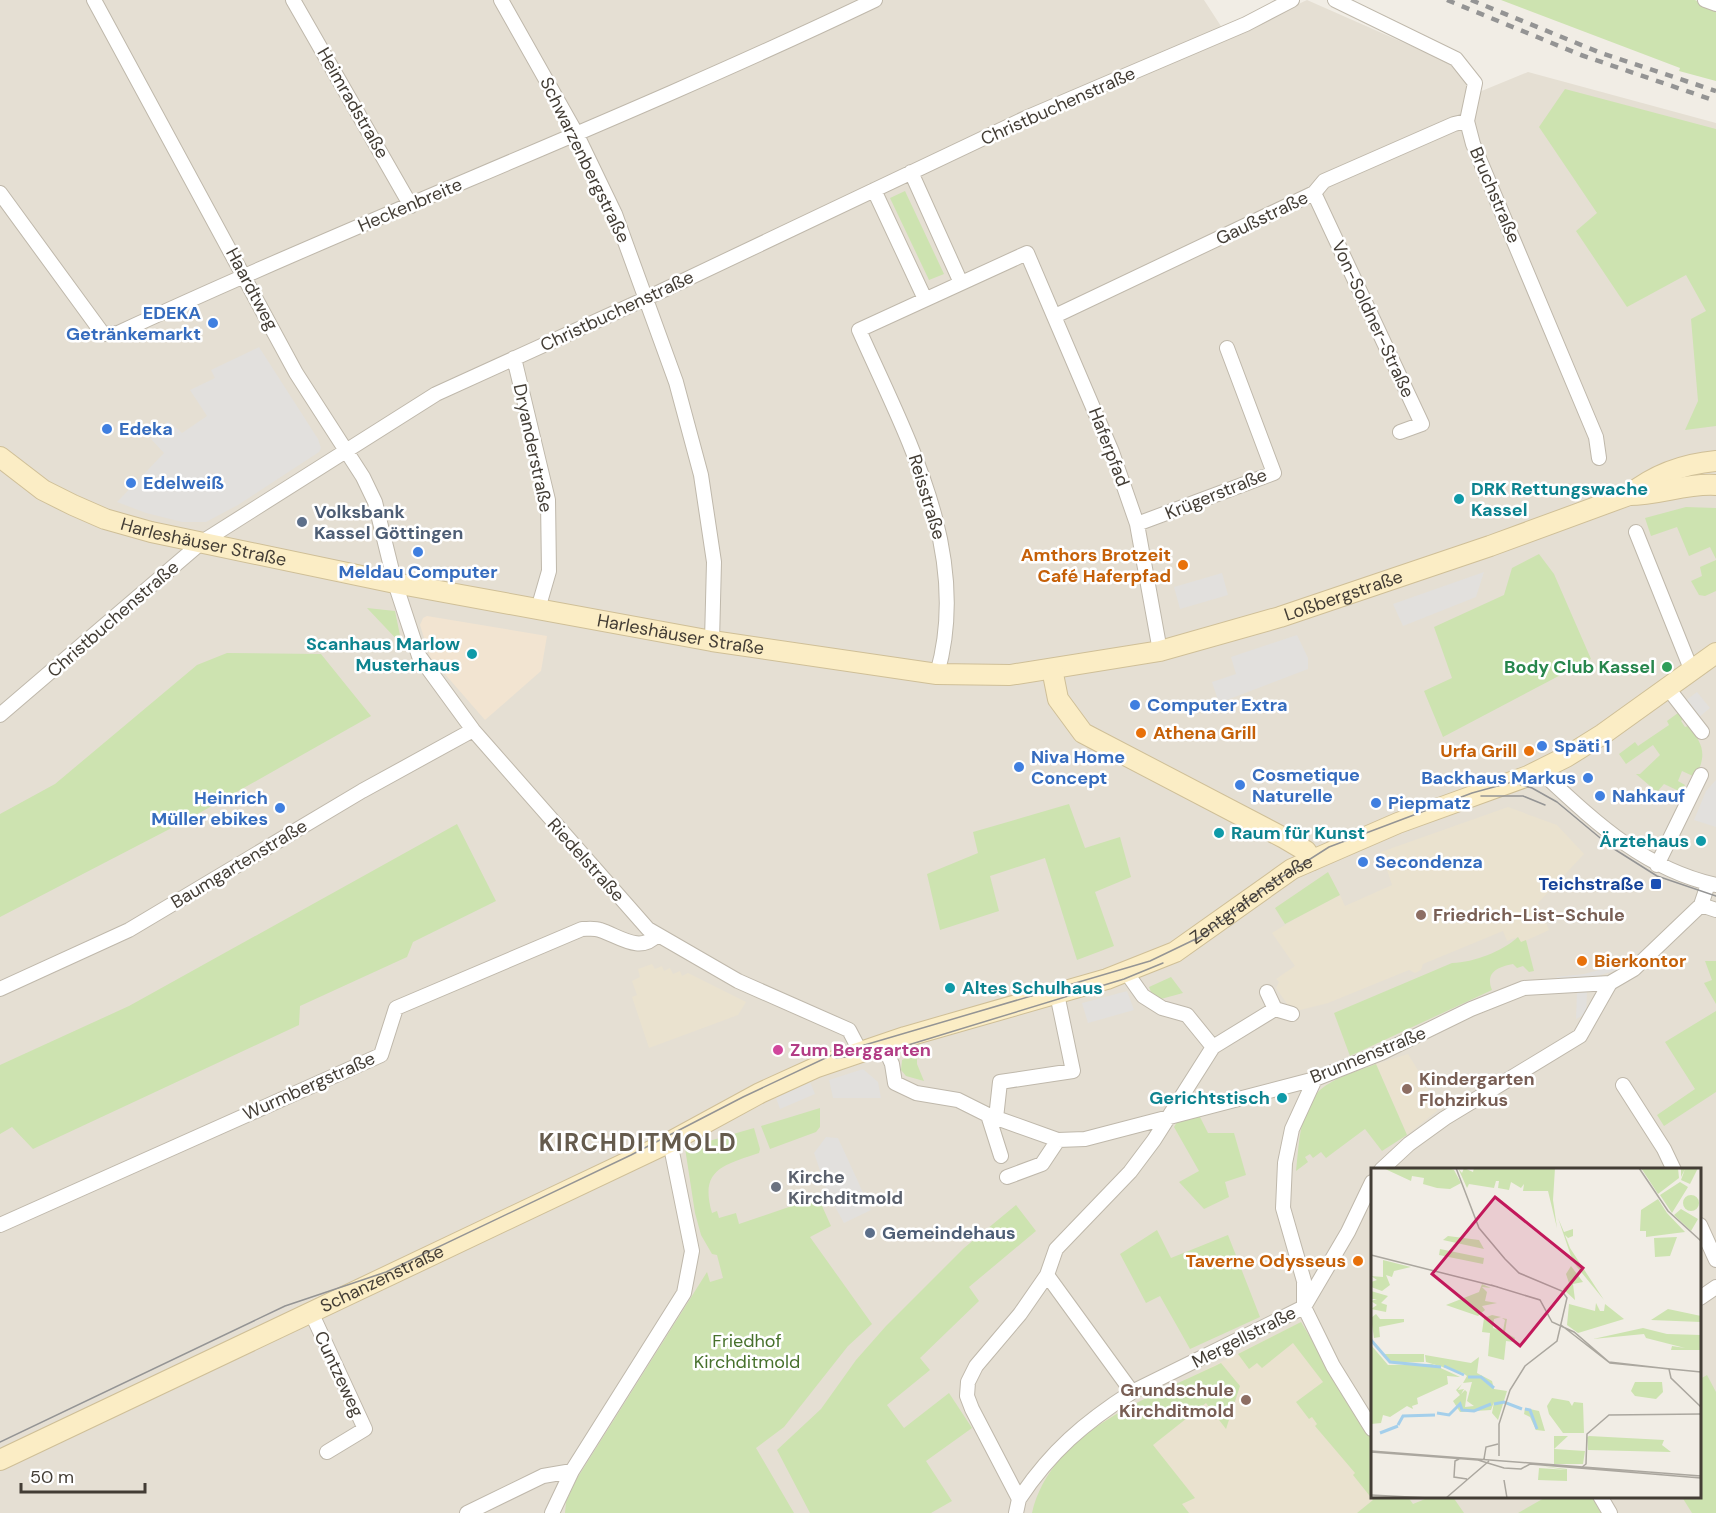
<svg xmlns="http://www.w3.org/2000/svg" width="1716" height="1513" font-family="'DM Sans',sans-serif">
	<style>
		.residential { fill: #e5dfd3; fill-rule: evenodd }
		.commercial { fill: #f2e4d1 }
		.education { fill: #eae2cf }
		.green { fill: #cde3b0 }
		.parking { fill: #e2e0dd }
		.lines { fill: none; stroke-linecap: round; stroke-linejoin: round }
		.street-casing { stroke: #bfb8ab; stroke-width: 16 }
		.secondary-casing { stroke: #cfbf97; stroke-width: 22 }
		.street { stroke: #fff; stroke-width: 14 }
		.secondary { stroke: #fbedc5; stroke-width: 20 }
		.tram { stroke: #949494; stroke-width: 1.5 }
		.rail { stroke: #949494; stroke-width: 4.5; stroke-dasharray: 8 8; stroke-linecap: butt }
		.shop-dot { fill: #3f7fe0; stroke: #fff; stroke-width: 2 }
		.culture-dot { fill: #0f9aa8; stroke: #fff; stroke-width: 2 }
		.service-dot { fill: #5c6f8a; stroke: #fff; stroke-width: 2 }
		.food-dot { fill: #e8710a; stroke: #fff; stroke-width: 2 }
		.leisure-dot { fill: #2e9e5b; stroke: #fff; stroke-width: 2 }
		.transit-dot { fill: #1a4fb4; stroke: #fff; stroke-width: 2 }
		.education-dot { fill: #8d6e63; stroke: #fff; stroke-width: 2 }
		.hotel-dot { fill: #d1479c; stroke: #fff; stroke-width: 2 }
		.worship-dot { fill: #6b7280; stroke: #fff; stroke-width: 2 }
		.labels { text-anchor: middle; stroke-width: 5; stroke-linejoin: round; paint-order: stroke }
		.street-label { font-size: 18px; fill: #433d35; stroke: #fff }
		.shop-label { font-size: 18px; font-weight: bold; fill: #366cbe; stroke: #fff; text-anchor: start }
		.culture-label { font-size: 18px; font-weight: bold; fill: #0d838f; stroke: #fff; text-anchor: start }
		.service-label { font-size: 18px; font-weight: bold; fill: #4e5e75; stroke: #fff; text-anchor: start }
		.food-label { font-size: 18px; font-weight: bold; fill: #c56008; stroke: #fff; text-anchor: end }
		.leisure-label { font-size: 18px; font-weight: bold; fill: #27864d; stroke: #fff; text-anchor: end }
		.transit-label { font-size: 18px; font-weight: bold; fill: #164399; stroke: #fff; text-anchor: end }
		.education-label { font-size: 18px; font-weight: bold; fill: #785e54; stroke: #fff; text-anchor: start }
		.hotel-label { font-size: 18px; font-weight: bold; fill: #b23c85; stroke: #fff; text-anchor: start }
		.worship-label { font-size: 18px; font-weight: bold; fill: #5b616d; stroke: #fff; text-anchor: start }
		.park-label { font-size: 18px; fill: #47712c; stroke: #fff }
		.district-label { font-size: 24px; font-weight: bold; letter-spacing: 1.5px; fill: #655b4d; stroke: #fff }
		.inset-river { fill: none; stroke: #a4cfeb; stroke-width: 3 }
		.inset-road { fill: none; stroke: #aba79f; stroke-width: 1.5 }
		.view { fill: #c2185b; fill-opacity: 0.15; stroke: #c2185b; stroke-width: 3 }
		.inset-edge { fill: none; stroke: #433d35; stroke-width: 3 }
	</style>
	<rect width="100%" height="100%" fill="#f1ede5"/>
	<path class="residential" d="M0,0h1204l24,37 79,-37 143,63 20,22 -3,12 61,-25 188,51v1390h-1716zM1372,1170h328v326h-328z"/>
	<path class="commercial" d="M427,616l120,20 -6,35 -56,49 -55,-63 -10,-32 3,-7z"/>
	<path class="education" d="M1508,807l49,18 27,29 -46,49 11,27 -28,13 -3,-6 -11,4 -4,-10 -80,33 -2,6 -6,3 -6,-3 -81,33 -32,8 -6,-3 -14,-20 3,-6 -3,-3 19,-13 -23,-33 42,-26 26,-12 5,11 47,-21 -11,-33z
		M652,964l3,5 7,-3 2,5 6,-3 3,6 7,-3 2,5 6,-3 58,29 -8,13 -89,33 -17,-51 5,-2 -5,-14 8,-4 -2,-8z
		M1408,1054l16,26 13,31 -30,24 -31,-71z
		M1301,1322l71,118v56l36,1 -8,16h-253l-50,-89z"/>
	<path class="green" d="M1501,0h194l21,9v72l-37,-10 1,-3z
		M1565,89l151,40v297l-31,4 13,-29 -7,-82 15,-8 -20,-36 -59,32 -51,-76 21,-18 -58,-86z
		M905,191l39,83 -15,6 -39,-82z
		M1686,507l30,1v51l-6,-12 -21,9 -12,-29 -26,9 -6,-18z
		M1539,554l15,20 37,85 -148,78 -19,-46 28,-13 -18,-51 70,-32 8,-27z
		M1716,560v31l-11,5 -6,-1 -8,-14 11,-5 -2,-9z
		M367,608l28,3 7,34z
		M227,653l94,1 50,62 -184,104 -187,97v-103l55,-30 142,-119z
		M1678,713l5,6 -2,2 4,6 3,-1c16,18 19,30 7,51l-13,-6 -4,10 7,4 -4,7 -17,-8 -7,8 -21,-18h4l20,-19 -7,-10 -27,19 -7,-10 16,-12 3,4 31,-21 -2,-4z
		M1069,804l16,44 35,-11 11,40 -36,15 19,54 -37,14 -32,-102 -55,18 9,35 -59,19 -13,-56 51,-21 -5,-21z
		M457,824l39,77 -83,41 -6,15 -107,49 -1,19 -266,124 -21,-22 -12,7v-69l129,-59z
		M1328,872l12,23 -55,29 -10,-16z
		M1518,937l3,5 5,-2 8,31 -5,1 -6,-6 -6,2 -4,-4c-16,3 -28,9 -21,26l-142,66 -16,-43 118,-50c23,-1 49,-11 66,-26z
		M1705,961h11v43l-12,-21 8,-3z
		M1171,977l12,16 -22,6 -8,-2 -4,-10z
		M1716,1011v81l-52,34 -7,-11 38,-26 -30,-47z
		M917,1053v11l7,17 -18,-5 -5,-6 1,-10z
		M1376,1064l31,71 -25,16 -17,-22 -39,29 -5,-6 -8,6 -3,-4 -5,3 3,5 -12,9c3,-24 3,-59 21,-78 14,-15 41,-22 59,-29z
		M820,1108v19l-4,5 -46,17 -9,-23z
		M1199,1115l9,18h26l12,42 -21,7 4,15 -25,12 -25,-27 20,-11 -25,-44 3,-5z
		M754,1128l6,21 -1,4c-35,12 -60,16 -47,60l5,-2 2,7 17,-5 3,11 79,-27 13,29 -21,11 62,87 -24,22 -64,81 -28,21 38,65h-229l1,-11 10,-22 131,-208 3,10 13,-4 -6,-23 -5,-1 -11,-19 -6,-22 -10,-65z
		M1016,1205l20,26 -67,56 10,14 -59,57 10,12 -43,35 17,23 45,-35 23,35 -46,33 26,40 -21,12h-121l-33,-63 44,-41 35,-49 30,-34 78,-78z
		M1157,1230l14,28 57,-23 32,82 -70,32 -30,-53 -14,7 -26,-49z
		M1301,1322l71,118v56l36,1 5,7 17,-7h23l11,16h-107l16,-13 -20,-25 2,-2 -40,-47 2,-2 -5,-7 -3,2 -13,-17 27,-20 -30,-39 -31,25 -5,-5 -8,6 -11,-15z
		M1221,1363l19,23 -14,43 -20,-26 -53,42 42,53 -13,6 7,9h-157c20,-84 120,-116 189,-150z
		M1707,1375l9,17v121h-24l-10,-16 18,-1v-117z
		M1546,1497h46l9,16h-83z"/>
	<path class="parking" d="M259,347l59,92 3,9 -2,4 -81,53 -32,17h-24l-36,-9 -29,-11 47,-49 -13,-14 17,-18 14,12 25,-17 -17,-26 25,-12 -4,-8z
		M1484,572l-8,25 -73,29 -10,-22z
		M1222,573l6,22 -48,14 -6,-22z
		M1297,635l11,23v11l-89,34 -7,-21 24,-8 -5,-17z
		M1697,692l13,16 -12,10 -13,-17z
		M1716,780v47l-22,-7 12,-29z
		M1618,965l2,4 -26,8 -34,5 -4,-5 28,-3z
		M1127,991l7,19 -46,13 -6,-20z
		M1577,992h10l-1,22 -10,5z
		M863,1069l15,13 3,16h-48l-4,-18z
		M809,1079l6,15 -35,15 -5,-14z
		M826,1137l12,1 33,72 -27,13 -16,-29 -14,-41z"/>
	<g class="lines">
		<defs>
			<path id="street" d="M94,0l202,373 67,104 12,25 20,81 24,73 54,74 175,199 90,52 111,49 11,21
				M293,0l118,206
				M501,0l75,133 39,81 61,168 25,93 13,87 -2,79
				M1335,0l121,59 19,24 -8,38 6,23 123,293 3,21
				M1705,0l11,4
				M911,172l50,111
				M874,190l51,109
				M0,193l103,141 15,-1c250,-116 508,-214 757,-333
				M1314,193l108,231 -22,8
				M1055,316l259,-123 10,-12 130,-57 13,-3
				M514,358l34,142 1,71 -11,38
				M1137,524l137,-51 -47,-125
				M1636,532l55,137
				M937,674c35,-121 -30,-236 -78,-344l168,-77 85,199 25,72 23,127
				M1667,687l35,45
				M0,715l202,-173 234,-148 211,-96 381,-181 218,-93 46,-24
				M1540,771c53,49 103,98 176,114
				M1657,865l44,-90
				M1701,905l15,5
				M1126,972l17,24 19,12 25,7 26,32
				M0,989l129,-59 233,-139 111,-61
				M1267,992l8,17 17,5
				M883,1044l9,20 3,19 21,10 42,7 30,15 70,25 27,-1 230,-60 66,-26 90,-44 53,-21 86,-5 24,-14 67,-64 7,-21
				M1213,1047l62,-38
				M1315,1079l-23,50 -7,34 -2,45 21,73v26l29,59 39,63
				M1623,1085l41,64 10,21
				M988,1115l13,41
				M996,1118l4,-36 73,-11 -16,-77
				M1381,1170l28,-26 36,-26 135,-82 30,-53
				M1007,1177l35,-13 16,-24
				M0,1225l381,-170 15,-47 186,-79c6,0 13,-1 18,1 19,6 40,24 57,5
				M1700,1225l16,35
				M1047,1275l85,117
				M1700,1298l16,-11
				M311,1312l54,117 -38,23
				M1600,1496l10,17
				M1019,1499c32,-48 65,-76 113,-107l172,-85 44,-75 24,-50
				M467,1513l76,-37 29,-5
				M552,1513l20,-42 112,-178 8,-42 -22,-109
				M1016,1513l3,-14 -47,-90 -5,-13 1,-14 8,-16 44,-52 27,-39 9,-26 74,-77 24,-32 59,-93"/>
			<g id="secondary">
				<path id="s1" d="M0,457l43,33 30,15 32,14 46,13 244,51 317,58 225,33 73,1 150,-24 120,-34 210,-71 139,-51c26,-21 54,-31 87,-34"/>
				<path d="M1629,495c30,0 57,-12 87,-10"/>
				<path d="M1052,669l6,30 25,34 201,105 22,13 6,9"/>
				<path id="s2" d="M0,1460l670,-318 90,-49 57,-26 88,-30 202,-58 68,-27 117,-83 106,-46 130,-47 38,-19 37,-23 113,-81"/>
			</g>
		</defs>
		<use href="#street" class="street-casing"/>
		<use href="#secondary" class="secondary-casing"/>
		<use href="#street" class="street"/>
		<use href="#secondary" class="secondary"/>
		<path class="tram" d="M1481,796h42l22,9
			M1195,941l73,-55 61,-39 143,-54 40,-11 20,6 25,14 54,45 46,29 59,20
			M836,1058l46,-5 242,-74 39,-16
			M0,1442l285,-136 101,-34 245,-117 112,-58 91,-43 316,-93 52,-25"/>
		<path class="rail" d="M1447,0l134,55 135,46
			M1471,0l130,53 115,38"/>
	</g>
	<g class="shop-dot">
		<circle cx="213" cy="323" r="6"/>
		<circle cx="107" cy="429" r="6"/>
		<circle cx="131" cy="483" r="6"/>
		<circle cx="418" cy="552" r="6"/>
		<circle cx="1135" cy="705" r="6"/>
		<circle cx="1542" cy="746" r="6"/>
		<circle cx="1019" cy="767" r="6"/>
		<circle cx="1588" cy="778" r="6"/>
		<circle cx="1240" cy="785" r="6"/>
		<circle cx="1600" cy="796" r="6"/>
		<circle cx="1376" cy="803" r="6"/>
		<circle cx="280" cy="808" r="6"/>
		<circle cx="1363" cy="862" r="6"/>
	</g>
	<g class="culture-dot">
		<circle cx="1459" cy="499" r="6"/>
		<circle cx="472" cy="654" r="6"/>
		<circle cx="1219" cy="833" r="6"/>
		<circle cx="1701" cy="841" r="6"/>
		<circle cx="950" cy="988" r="6"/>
		<circle cx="1282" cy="1098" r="6"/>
	</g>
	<g class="service-dot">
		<circle cx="302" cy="522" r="6"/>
		<circle cx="870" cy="1233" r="6"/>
	</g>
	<g class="food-dot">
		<circle cx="1183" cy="565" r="6"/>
		<circle cx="1141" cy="733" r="6"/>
		<circle cx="1529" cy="751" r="6"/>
		<circle cx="1582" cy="961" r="6"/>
		<circle cx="1358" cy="1261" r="6"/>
	</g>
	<circle class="leisure-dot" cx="1667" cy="667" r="6"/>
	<rect class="transit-dot" x="1650" y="878" width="12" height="12" rx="3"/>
	<g class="education-dot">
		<circle cx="1421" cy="915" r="6"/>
		<circle cx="1407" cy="1089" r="6"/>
		<circle cx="1246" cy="1400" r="6"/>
	</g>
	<circle class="hotel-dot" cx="778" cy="1050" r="6"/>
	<circle class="worship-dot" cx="776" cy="1187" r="6"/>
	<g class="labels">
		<g class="street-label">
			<text transform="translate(353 103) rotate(60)" y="6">Heimradstraße</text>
			<text transform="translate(1058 106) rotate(-24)" y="6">Christbuchenstraße</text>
			<text transform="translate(585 160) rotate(64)" y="6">Schwarzenbergstraße</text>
			<text transform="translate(1495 195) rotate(67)" y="6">Bruchstraße</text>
			<text transform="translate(410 205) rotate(-23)" y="6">Heckenbreite</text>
			<text transform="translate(1262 218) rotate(-26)" y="6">Gaußstraße</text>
			<text transform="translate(252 289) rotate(62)" y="6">Haardtweg</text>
			<text transform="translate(617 311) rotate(-25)" y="6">Christbuchenstraße</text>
			<text transform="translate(1373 319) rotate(65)" y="6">Von-Soldner-Straße</text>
			<text transform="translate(1109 447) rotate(69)" y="6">Haferpfad</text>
			<text transform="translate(533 448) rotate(78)" y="6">Dryanderstraße</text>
			<text transform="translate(1216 494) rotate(-22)" y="6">Krügerstraße</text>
			<text transform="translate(927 497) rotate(73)" y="6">Reisstraße</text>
			<text dy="6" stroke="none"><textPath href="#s1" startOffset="224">Harleshäuser Straße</textPath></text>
			<text dy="6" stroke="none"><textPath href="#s1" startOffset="1386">Loßbergstraße</textPath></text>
			<text transform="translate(113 619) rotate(-41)" y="6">Christbuchenstraße</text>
			<text dy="6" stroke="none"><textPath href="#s1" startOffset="710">Harleshäuser Straße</textPath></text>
			<text transform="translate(586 860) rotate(48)" y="6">Riedelstraße</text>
			<text transform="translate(239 864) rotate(-31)" y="6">Baumgartenstraße</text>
			<text dy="6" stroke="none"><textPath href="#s2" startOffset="1376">Zentgrafenstraße</textPath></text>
			<text transform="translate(1368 1055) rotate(-22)" y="6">Brunnenstraße</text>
			<text transform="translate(309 1086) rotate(-24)" y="6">Wurmbergstraße</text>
			<text dy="6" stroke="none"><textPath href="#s2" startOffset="423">Schanzenstraße</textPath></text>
			<text transform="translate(1244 1337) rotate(-27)" y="6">Mergellstraße</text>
			<text transform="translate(339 1374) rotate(65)" y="6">Cuntzeweg</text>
		</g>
		<g class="shop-label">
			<text x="201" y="319" text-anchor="end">EDEKA<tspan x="201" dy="21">Getränkemarkt</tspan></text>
			<text x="119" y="435">Edeka</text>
			<text x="143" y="489">Edelweiß</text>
			<text x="418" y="578" text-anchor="middle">Meldau Computer</text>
			<text x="1147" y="711">Computer Extra</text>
			<text x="1554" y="752">Späti 1</text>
			<text x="1031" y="763">Niva Home<tspan x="1031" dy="21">Concept</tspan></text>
			<text x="1252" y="781">Cosmetique<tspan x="1252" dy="21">Naturelle</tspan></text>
			<text x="1576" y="784" text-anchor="end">Backhaus Markus</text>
			<text x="1612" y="802">Nahkauf</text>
			<text x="268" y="804" text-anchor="end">Heinrich<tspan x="268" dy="21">Müller ebikes</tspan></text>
			<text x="1388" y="809">Piepmatz</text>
			<text x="1375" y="868">Secondenza</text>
		</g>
		<g class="culture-label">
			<text x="1471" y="495">DRK Rettungswache<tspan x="1471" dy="21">Kassel</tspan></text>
			<text x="460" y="650" text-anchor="end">Scanhaus Marlow<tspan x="460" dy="21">Musterhaus</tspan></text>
			<text x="1231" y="839">Raum für Kunst</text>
			<text x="1689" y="847" text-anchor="end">Ärztehaus</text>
			<text x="962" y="994">Altes Schulhaus</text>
			<text x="1270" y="1104" text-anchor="end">Gerichtstisch</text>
		</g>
		<g class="service-label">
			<text x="314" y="518">Volksbank<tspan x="314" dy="21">Kassel Göttingen</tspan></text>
			<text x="882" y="1239">Gemeindehaus</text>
		</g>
		<g class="food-label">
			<text x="1171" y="561">Amthors Brotzeit<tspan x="1171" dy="21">Café Haferpfad</tspan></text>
			<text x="1153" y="739" text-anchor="start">Athena Grill</text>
			<text x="1517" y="757">Urfa Grill</text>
			<text x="1594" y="967" text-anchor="start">Bierkontor</text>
			<text x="1346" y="1267">Taverne Odysseus</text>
		</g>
		<g class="leisure-label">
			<text x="1655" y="673">Body Club Kassel</text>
		</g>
		<g class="transit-label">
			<text x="1644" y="890">Teichstraße</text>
		</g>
		<g class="education-label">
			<text x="1433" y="921">Friedrich-List-Schule</text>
			<text x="1419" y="1085">Kindergarten<tspan x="1419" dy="21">Flohzirkus</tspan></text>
			<text x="1234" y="1396" text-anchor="end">Grundschule<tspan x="1234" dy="21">Kirchditmold</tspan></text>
		</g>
		<g class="hotel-label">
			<text x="790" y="1056">Zum Berggarten</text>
		</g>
		<g class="worship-label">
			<text x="788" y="1183">Kirche<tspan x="788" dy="21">Kirchditmold</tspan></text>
		</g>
		<g class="park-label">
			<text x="747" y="1347">Friedhof<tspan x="747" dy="21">Kirchditmold</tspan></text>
		</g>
		<g class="district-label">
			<text x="638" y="1151">KIRCHDITMOLD</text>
		</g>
	</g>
	<g transform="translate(1371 1168)">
		<rect width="330" height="330" fill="#f1ede5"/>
		<path d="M12,0h65l6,2 7,13 -11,6 -13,-1 -14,-4 1,-6 -12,-2 -1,5zM87,0l4,5 2,-5 9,4 1,-4h81l-2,32 4,28 -9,-37h-25l1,-7 -3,4 -10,-6 -2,8 -11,-2 1,-7h-3l-2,7 -25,-4 -2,4zM270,0h37l1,10 -21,16zM310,0h17l-8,16 -9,-4 4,-11 -4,8zM309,14l8,5 -16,26 -12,-18zM312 35a8 8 0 1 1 16 0a8 8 0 1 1-16 0ZM287,31l9,14 18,19 -39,5v-6h-6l1,-21zM310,41l17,10 -7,12 -17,-16zM187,50l6,14 9,-3v7l-5,2 -3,-3 5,13 34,52 -31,-38zM77,68l31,4 5,9 -41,-9zM306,69l-7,19 -15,1 -1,-19zM69,81l44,9 -1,6 -44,-9zM12,92l28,7 -17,4 -2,6 -6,-2 4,10 -8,6 -11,-4v-5l6,-2 -6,-4 12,1zM200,98l12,16 -10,2 2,16 -12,-11 6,-6 -3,-9zM111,116l9,4 -9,-1 5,5 -2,9 12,2 -15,3 3,4 -7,6 -32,-11 33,-13zM0,123l17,5 -7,7 6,2 -1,7 -15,-3 6,-4 -6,-4 6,-2h-6zM225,135l4,8h4l1,-7 19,15 -46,14 2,-3 -2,3 -11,-8 2,-21 26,7zM297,141l33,7v6l-50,-2zM5,146l4,5h24v3l-25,5 1,10 -6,1 -3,-20zM121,147l9,2 -7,2 -1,9 10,3 2,-11 -3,-2 5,1 -2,13 10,6 -1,4 -8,-1 -2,19 -16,-4 2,-23 -8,-1 2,-14zM272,160l24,6 34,1v15h-30l1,-4 13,2 -39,-10 -2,-4 -51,5zM0,177l17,20 44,-1 28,13 -13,-1 1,8 -31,14 1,6 -6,2 1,3 -6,-3 -17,11 -7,-2 -2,8 -10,1zM12,186h41v8l-34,1zM54,187l46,8 8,-6 -2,16 15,8 2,8 13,2 -9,29 -6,-7 2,-11 -3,8 -31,2 -7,-11 7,-6 -4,-5 6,-6 -4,6 6,-1 -3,5 4,-4 2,2 -2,15 9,-1 -7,-5 5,-19 -9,1 4,-7 -4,-3 -37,-11zM264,214h27l1,10 -7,7 -21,-3 -4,-5zM181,230l17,3 3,5 2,-4 9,1 1,30h-21l-14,-19 -2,-8zM154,240l14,3 6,20 -9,-1 -6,-13 -6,-3zM183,268h14l-14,13 31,2 -2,13h-29zM216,269l2,-1 75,4 -2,5 9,7 -83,-2zM169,298l27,3v12l-29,-1 1,-12 28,2z" fill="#cde3b0"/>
		<path class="inset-river" d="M0,172l19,22 51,5M73,198l20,9M97,209h13l13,11M123,236l10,-2 18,7M154,241l5,1 7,19M66,245l12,2 11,-11 2,6 12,1 17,-7M27,257l5,-9 32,-1M9,265l18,-7"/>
		<path class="inset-road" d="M85,0l23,60 26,31 14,14 43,18 5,7 -10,43 -32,25 -15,24 -11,34v32M268,0l29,43 33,30M0,87l127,32M120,117l49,15 12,22 22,10 35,30 60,7 2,9 30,29M190,157l49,38 91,9M0,283l330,25M0,284l107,8 26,8 17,1 9,-5 171,14M88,291l-4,2 -1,16 13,2M113,291l2,-12 12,-3M210,300l5,-4 1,-30 22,-19 92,-1M133,312l3,18M0,327l58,3M75,330l43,-37"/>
		<path class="view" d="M124,29l88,71 -63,78 -88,-72z"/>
		<rect width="330" height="330" class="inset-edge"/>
	</g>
	<path d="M21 1483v9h124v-9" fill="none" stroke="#433d35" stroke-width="3"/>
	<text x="30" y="1483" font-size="18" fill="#433d35" stroke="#ffffff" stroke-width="4.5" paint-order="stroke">50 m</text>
</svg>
